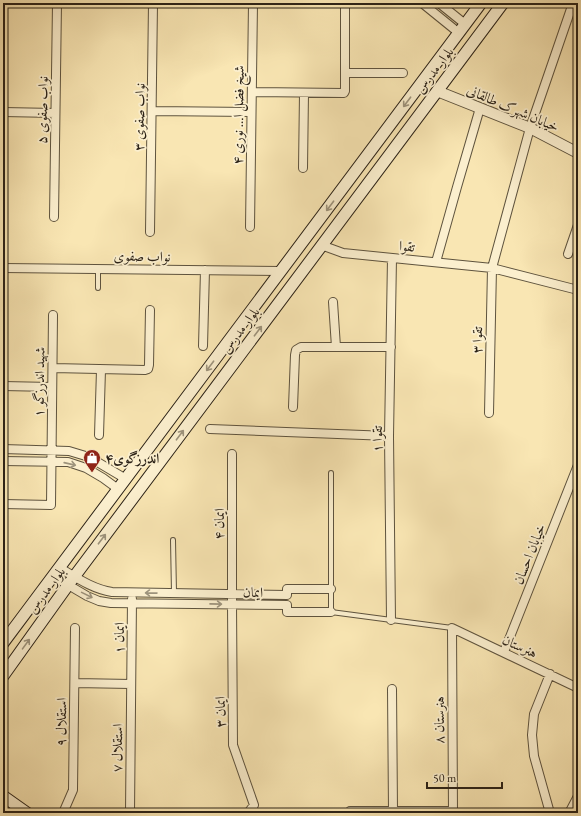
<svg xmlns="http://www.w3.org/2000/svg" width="581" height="816" font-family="'EB Garamond',Amiri,serif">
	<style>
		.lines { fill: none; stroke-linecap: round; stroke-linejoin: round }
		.service-casing { stroke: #5e533e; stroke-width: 6 }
		.minor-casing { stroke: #5e533e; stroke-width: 10 }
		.tertiary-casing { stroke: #5e533e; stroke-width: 12 }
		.secondary-casing { stroke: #2b2217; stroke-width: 13 }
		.service { stroke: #fbefce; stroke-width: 4 }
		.minor { stroke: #fbefce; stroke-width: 8 }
		.tertiary { stroke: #fbefce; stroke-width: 10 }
		.secondary { stroke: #fbefce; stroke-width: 11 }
		.oneway { stroke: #9d937c }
		.labels { text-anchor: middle; stroke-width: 3.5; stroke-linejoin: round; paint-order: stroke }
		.street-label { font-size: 14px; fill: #2b2217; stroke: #fbefce }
		.poi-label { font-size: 14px; font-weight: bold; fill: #2b2217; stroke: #fbefce; text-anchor: start }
	</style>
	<rect width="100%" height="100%" fill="#f9e6b3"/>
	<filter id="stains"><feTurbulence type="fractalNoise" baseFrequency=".005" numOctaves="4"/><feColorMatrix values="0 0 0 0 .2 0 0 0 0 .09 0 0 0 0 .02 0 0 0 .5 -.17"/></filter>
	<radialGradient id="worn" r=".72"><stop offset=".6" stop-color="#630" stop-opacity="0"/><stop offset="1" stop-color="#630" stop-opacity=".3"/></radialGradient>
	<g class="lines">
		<defs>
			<path id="service" d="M98,288v-19
				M331,473v139l121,16
				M173,540l1,53"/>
			<path id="minor" d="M422,3l37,30
				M439,3l26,21
				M345,73h58
				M252,92l92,1 1,-2v-88
				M152,111l99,1
				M3,112l52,1
				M303,168l1,-75
				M54,217l3,-214
				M250,227l3,-224
				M150,232l3,-229
				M321,245l22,8 149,15 86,22
				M568,254l10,-29
				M436,262l21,-75 23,-79
				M3,268l278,3
				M333,302l3,45
				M203,346l2,-76
				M53,368l92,2 3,-1 1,-4 1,-55
				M3,386l49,1
				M293,407l2,-52 1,-5 5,-3h90
				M489,413l3,-145 38,-140 43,-125
				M210,429l179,7
				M99,435l2,-65
				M3,449l66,2 20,6 37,22
				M232,454v151l1,140 21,60 -6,8
				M3,461l65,1 18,6 17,10 15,11
				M3,504l48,1 2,-190
				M60,568c17,10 33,21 52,24l175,3v-6h44
				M53,576l34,20 12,5 12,2 176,2v7h44
				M391,620l-2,-184 3,-178
				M504,652l74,-187
				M550,674l-16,40 -2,21 2,21 16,57
				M75,683l56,1
				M392,689l1,122
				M63,813l10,-23 2,-162
				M130,813l2,-214
				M350,813v-2h103
				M453,813l-1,-185 126,60
				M569,813l9,-17"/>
			<path id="tertiary" d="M437,91l93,37 48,25"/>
			<path id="secondary" d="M3,643l478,-640
				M3,676l65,-91 435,-582
				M3,796l24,17"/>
		</defs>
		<use href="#service" class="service-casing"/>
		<use href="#minor" class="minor-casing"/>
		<use href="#tertiary" class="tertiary-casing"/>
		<use href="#secondary" class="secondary-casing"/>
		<use href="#service" class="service"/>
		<use href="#minor" class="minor"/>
		<use href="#tertiary" class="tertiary"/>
		<use href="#secondary" class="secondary"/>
	</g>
	<defs><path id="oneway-shaft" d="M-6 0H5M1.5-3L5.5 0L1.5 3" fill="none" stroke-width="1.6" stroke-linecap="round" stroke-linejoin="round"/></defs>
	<g class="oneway">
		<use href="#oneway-shaft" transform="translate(407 102) rotate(127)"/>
		<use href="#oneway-shaft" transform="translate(330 206) rotate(127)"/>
		<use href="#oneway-shaft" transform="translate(258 331) rotate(-53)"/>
		<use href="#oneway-shaft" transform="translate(210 366) rotate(127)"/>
		<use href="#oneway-shaft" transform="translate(180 435) rotate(-53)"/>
		<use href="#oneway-shaft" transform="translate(70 464) rotate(13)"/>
		<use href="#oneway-shaft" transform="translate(102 539) rotate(-53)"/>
		<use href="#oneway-shaft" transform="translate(151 593) rotate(-179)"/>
		<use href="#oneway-shaft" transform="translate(87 595) rotate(26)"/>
		<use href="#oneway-shaft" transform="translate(216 604) rotate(1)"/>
		<use href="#oneway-shaft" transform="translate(26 644) rotate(-54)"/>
	</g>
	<defs>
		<symbol id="shop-pin" viewBox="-11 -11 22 30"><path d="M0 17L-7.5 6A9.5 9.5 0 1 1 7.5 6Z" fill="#8f2418" stroke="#fbefce"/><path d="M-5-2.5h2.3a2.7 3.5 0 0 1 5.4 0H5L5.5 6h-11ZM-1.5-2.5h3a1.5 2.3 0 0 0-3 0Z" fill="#fff"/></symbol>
	</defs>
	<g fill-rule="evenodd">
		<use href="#shop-pin" x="82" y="448" width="20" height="27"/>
	</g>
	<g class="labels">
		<g class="street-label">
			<text transform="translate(434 70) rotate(-53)" y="5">بلوار مدرس</text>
			<text transform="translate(513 108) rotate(23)" y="5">خیابان شهرک طالقانی</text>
			<text transform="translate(42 110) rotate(-89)" y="5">نواب صفوی ۵</text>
			<text transform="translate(238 115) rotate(-89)" y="5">شیخ فضل ا... نوری ۴</text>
			<text transform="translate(139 117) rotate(-89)" y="5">نواب صفوی ۳</text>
			<text transform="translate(407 246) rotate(5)" y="5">تقوا</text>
			<text transform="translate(142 256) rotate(1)" y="5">نواب صفوی</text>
			<text transform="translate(240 330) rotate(-53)" y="5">بلوار مدرس</text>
			<text transform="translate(477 340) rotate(-89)" y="5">تقوا ۳</text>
			<text transform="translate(39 382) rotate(-89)" y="5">شهید اندرزگو ۱</text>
			<text transform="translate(377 439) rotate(-90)" y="5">تقوا ۱</text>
			<text transform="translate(219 524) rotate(-90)" y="5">ایمان ۴</text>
			<text transform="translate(529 554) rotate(-68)" y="5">خیابان احسان</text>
			<text transform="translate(46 590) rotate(-54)" y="5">بلوار مدرس</text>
			<text transform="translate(253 592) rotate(1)" y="5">ایمان</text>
			<text transform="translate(119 638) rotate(-90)" y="5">ایمان ۱</text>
			<text transform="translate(520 646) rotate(25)" y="5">هنرستان</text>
			<text transform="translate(220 712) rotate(-91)" y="5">ایمان ۳</text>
			<text transform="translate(439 720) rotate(-90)" y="5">هنرستان ۸</text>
			<text transform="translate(61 722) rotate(-89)" y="5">استقلال ۹</text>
			<text transform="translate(117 748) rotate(-89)" y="5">استقلال ۷</text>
		</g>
		<g class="poi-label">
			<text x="105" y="463">اندرزگوی۴</text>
		</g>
	</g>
	<rect width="581" height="816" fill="none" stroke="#f9e6b3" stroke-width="16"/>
	<rect x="4" y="4" width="573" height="808" fill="none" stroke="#2b2217" stroke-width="2"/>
	<rect x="8" y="8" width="565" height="800" fill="none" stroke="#2b2217"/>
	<path d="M427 782v6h75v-6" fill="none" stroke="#2b2217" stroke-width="2"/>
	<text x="433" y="782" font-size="12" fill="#2b2217" stroke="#fbefce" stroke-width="3" paint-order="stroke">50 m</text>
	<rect width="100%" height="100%" filter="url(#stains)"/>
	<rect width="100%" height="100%" fill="url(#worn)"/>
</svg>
